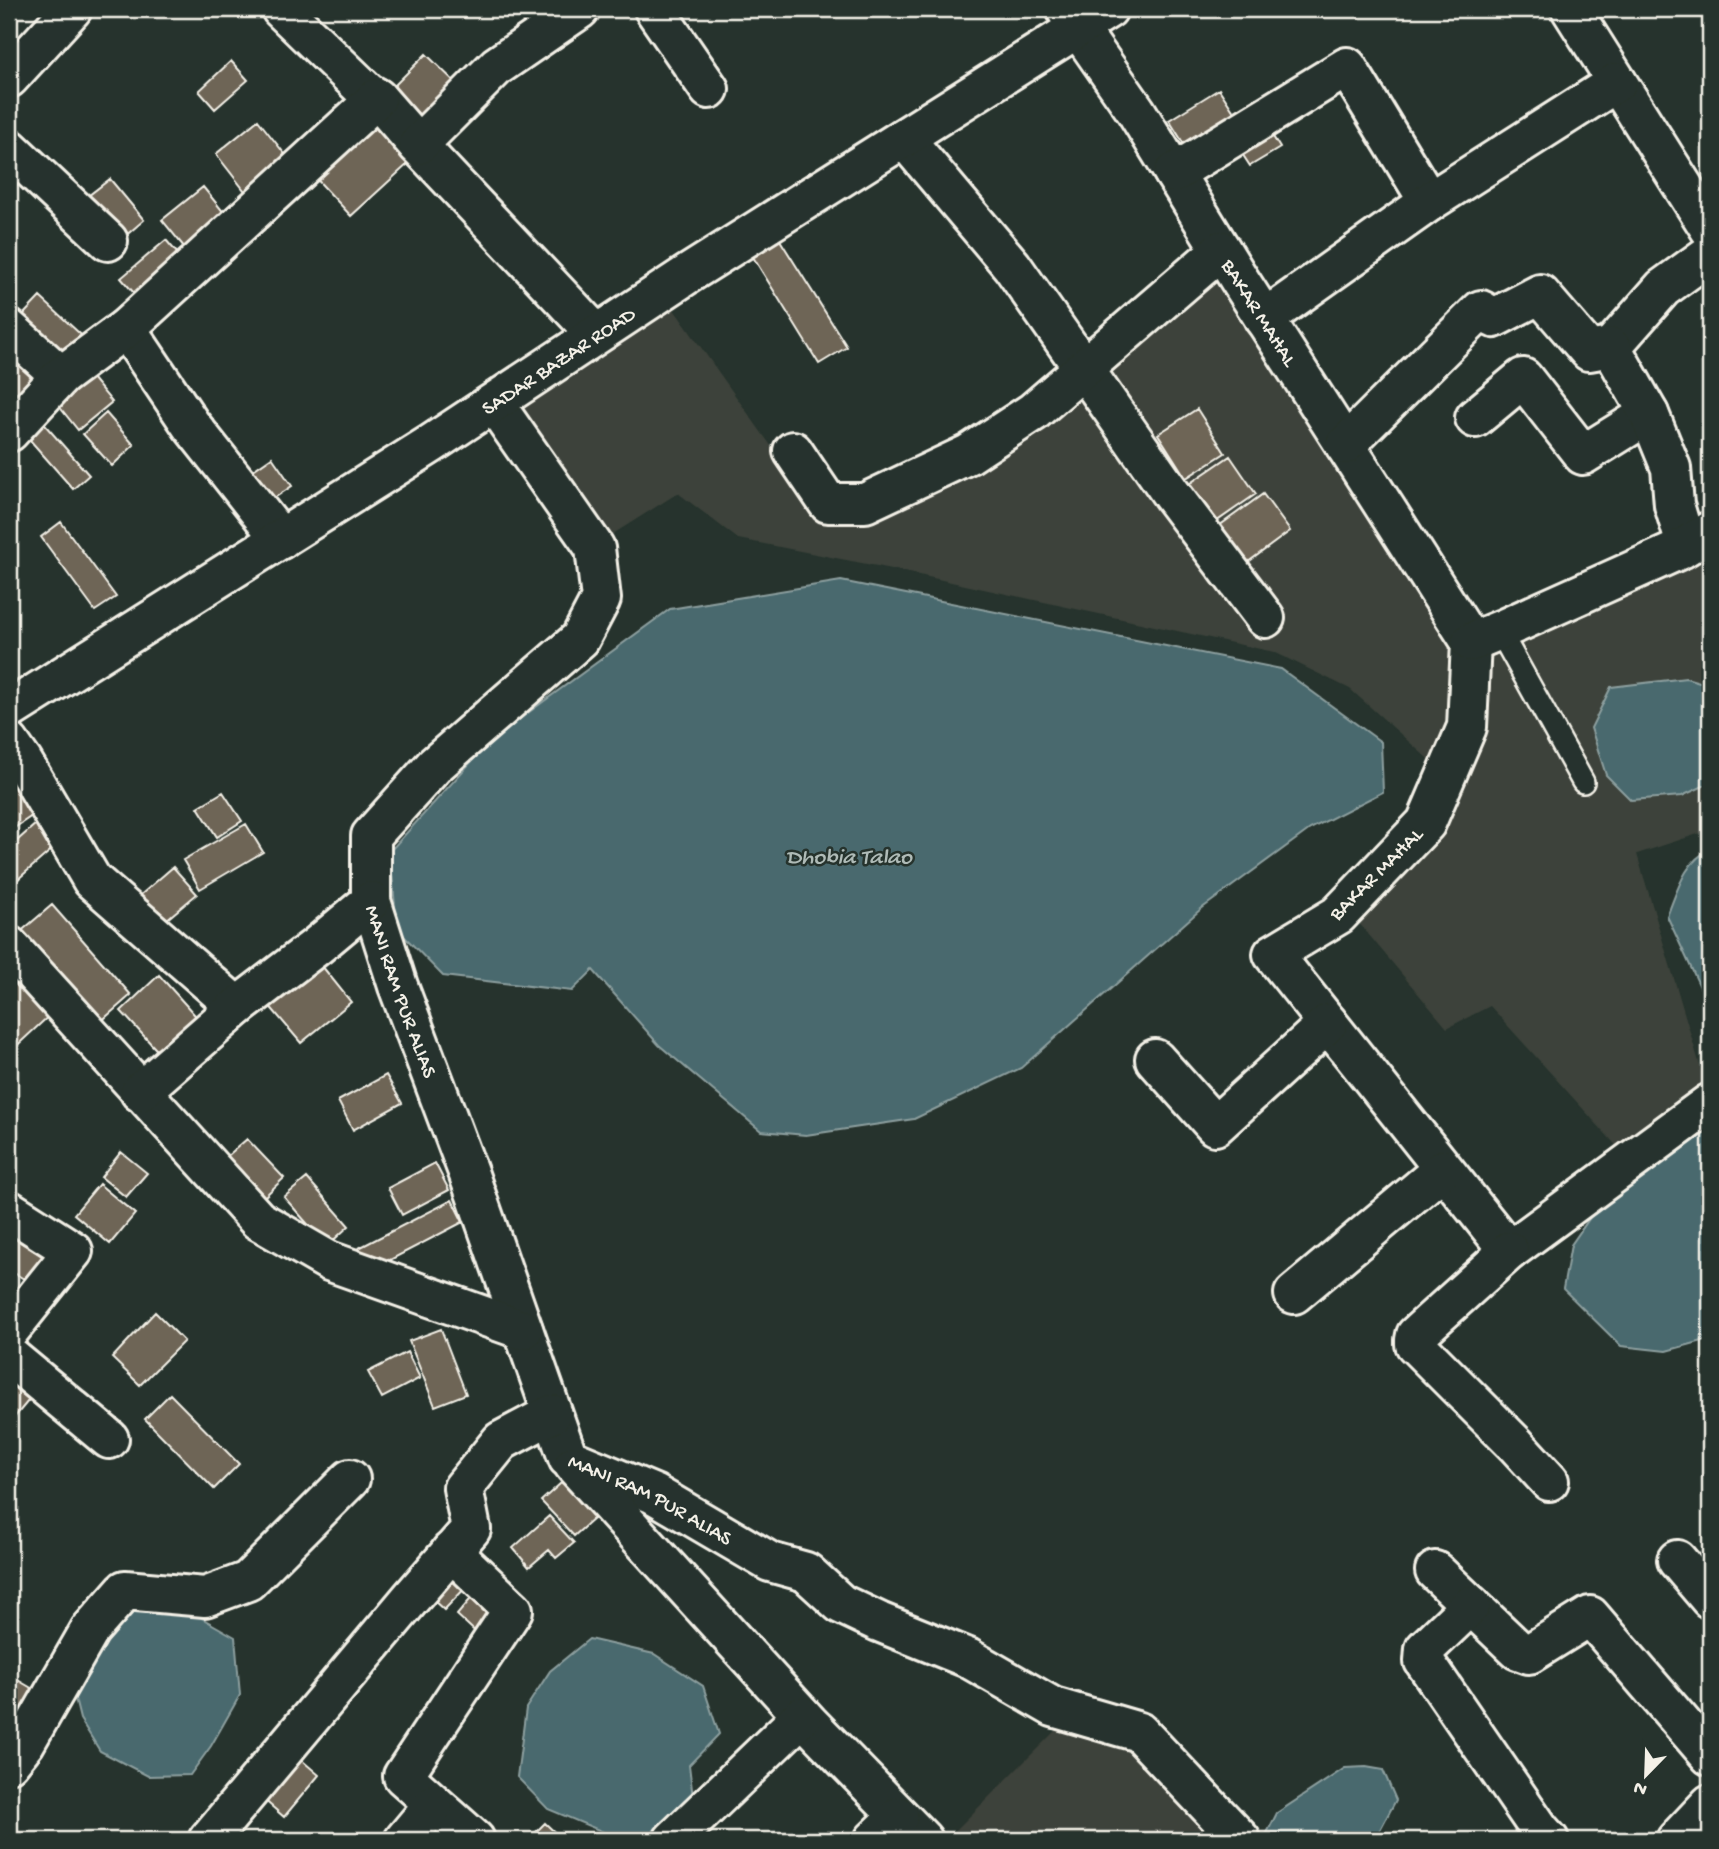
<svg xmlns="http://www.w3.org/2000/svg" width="1719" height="1849" font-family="'Gochi Hand',sans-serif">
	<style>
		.built { fill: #3c423a }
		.water { fill: #48696e; stroke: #8d9f9f; stroke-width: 2 }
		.building { fill: #6e6557; stroke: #f4f1e8; stroke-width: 2 }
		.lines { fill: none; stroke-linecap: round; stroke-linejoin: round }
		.lane-casing { stroke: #f4f1e8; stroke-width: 26 }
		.street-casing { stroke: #f4f1e8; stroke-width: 44 }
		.lane { stroke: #26332d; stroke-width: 21 }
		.street { stroke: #26332d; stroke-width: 38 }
		.labels { text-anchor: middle; stroke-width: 5; stroke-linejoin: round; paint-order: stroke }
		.street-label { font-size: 21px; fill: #f4f1e8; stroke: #26332d }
		.water-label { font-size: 23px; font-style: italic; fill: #afbbb7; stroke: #26332d }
	</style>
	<rect width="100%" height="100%" fill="#26332d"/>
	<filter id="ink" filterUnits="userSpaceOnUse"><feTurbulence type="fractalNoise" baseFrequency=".0143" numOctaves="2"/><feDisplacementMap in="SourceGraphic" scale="14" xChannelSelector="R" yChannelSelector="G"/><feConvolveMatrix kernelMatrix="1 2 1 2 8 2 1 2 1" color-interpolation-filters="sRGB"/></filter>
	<g filter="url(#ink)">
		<path class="built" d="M1218,266l246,389 -8,74 -20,37 -86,-77 -76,-37 -392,-85 -144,-28 -60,-46 -73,46 -84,-135 147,-103 148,208 69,1z
			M1710,553v277l-73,24 69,232 -84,66 -132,-146 -43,22 -89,-106 65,-69 51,-88 5,-113z
			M1064,1722l76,23 90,95h-284z"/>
		<path class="water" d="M841,581l440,88 100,73 2,50 -73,37 -109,80 -180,159 -107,51 -108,16 -45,-4 -102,-86 -66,-75 -21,21 -129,-15 -46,-47 -7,-78 102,-112 178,-130z
			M1686,678l24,7v98l-28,13 -51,4 -25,-25 -15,-47 20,-41z
			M1710,850v140l-9,-1 -34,-73c10,-24 17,-55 43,-66z
			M1710,1131v208l-44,12 -45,-5 -58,-57 8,-44 27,-39 64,-50z
			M133,1605l49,2 53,30 5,58 -29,51 -21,29 -42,1 -48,-25 -20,-32 -9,-36z
			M589,1639l65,15 49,32 16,48 -30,31 5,41 -26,25 -50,7 -70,-29 -31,-32 9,-69 24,-37z
			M1366,1767l17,3 13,30 -20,37 -4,3h-106l-1,-3 12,-24 68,-45z"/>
		<path class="building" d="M426,54l35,34 -34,35 -35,-35z
			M231,61l17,19 -33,29 -16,-18z
			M1219,89l24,37 -51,31 -23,-37z
			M258,120l33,42 -43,33 -32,-41z
			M369,120l40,43 -58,53 -40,-43z
			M1269,130l11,18 -30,18 -11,-17z
			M110,179l34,41 -21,18 -35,-42z
			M203,187l27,33 -41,33 -27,-33z
			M166,240l18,21 -44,39 -19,-22z
			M780,240l67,107 -28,17 -66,-107z
			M40,297l51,47 -19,19 -50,-47z
			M9,336l44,43 -32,32 -12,-12z
			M83,367l29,35 -34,28 -28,-35z
			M1197,409l28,44 -39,25 -28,-44z
			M106,413l28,32 -22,21 -29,-32z
			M38,417l51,58 -16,14 -51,-58z
			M1230,456l26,38 -46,32 -27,-38z
			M272,457l20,29 -28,19 -21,-28z
			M1263,494l27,37 -50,37 -28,-37z
			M61,522l55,75 -21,14 -54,-74z
			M9,767l30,44 -29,20 -1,-3z
			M223,792l19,29 -25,16 -19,-30z
			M37,823l20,22 -48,42v-39z
			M246,824l17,28 -63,37 -17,-29z
			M173,867l24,27 -37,31 -23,-27z
			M52,905l79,90 -33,29 -79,-91z
			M318,961l33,41 -50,41 -33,-39z
			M9,967l43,46 -43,40z
			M159,975l43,48 -38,35 -43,-47z
			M386,1075l16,28 -49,27 -15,-29z
			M247,1139l37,39 -21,20 -38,-40z
			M121,1152l26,21 -21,24 -25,-20z
			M435,1163l14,27 -47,25 -14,-27z
			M307,1178l42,48 -22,20 -43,-49z
			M99,1184l36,30 -25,30 -36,-30z
			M452,1200l11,22 -96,50 -12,-22z
			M9,1235l40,25 -15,25 -25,-15z
			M155,1312l29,29 -44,44 -28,-27z
			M441,1329l25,65 -31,12 -26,-65z
			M407,1352l13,26 -38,20 -14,-26z
			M9,1364l29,25 -29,35z
			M170,1394l69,70 -25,25 -69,-70z
			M570,1475l33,35 -29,26 -33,-35z
			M549,1516l25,27 -18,15 -7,-8 -20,17 -16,-19z
			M452,1556l23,22 -31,32 -23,-21z
			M480,1588l25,22 -24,27 -24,-22z
			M9,1675l38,22 -15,26 -23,-13z
			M298,1757l21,18 -35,42 -22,-19z
			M545,1823l18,17h-35z"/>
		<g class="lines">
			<defs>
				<path id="lane" d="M1499,630l84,152"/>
				<g id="street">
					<path d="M281,9l86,83 10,6 41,47 178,189"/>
					<path d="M654,9l55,80"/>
					<path id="s1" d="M1066,9l12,19 58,83 103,168 232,363 -4,85 -41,96 -88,92 -65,39 236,297 201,-148"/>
					<path d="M1571,9l139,220"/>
					<path d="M9,78l63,-69"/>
					<path d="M904,138l108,128 160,229 93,123"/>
					<path d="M418,145l79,-79 83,-57"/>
					<path d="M9,148l99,93"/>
					<path d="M1174,173l173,-106 82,135"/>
					<path d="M1264,319l165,-117 188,-120"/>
					<path d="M126,328l65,97 90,114"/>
					<path d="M9,329l52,47"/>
					<path d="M1611,347l52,-59 47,-34"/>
					<path id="s2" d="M494,403l101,145 6,51 -21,40 -145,126 -64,71v65l27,85 70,186 100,286 86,36 116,68 36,10 35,32 38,18 89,36 85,49 86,25 102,108"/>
					<path d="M1475,418l48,-40 60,77 66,-41"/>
					<path d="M9,432l52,-56 65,-48 251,-230"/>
					<path d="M1345,445l136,-135 13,8 46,-24 49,57 22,-4 38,67 22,54 3,37 12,40"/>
					<path d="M793,451l35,52h37l104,-49 64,-42 188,-162"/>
					<path d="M1471,642l34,-14 176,-79 29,-18"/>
					<path id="s3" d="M9,710l422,-266 257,-170 420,-265"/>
					<path d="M9,742l14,20 69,118 145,127"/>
					<path d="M9,946l249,274 71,41 194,69"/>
					<path d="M1155,1059l60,67 113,-103"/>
					<path d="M140,1092l97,-85 80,-61 54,-45"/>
					<path d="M9,1210l64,41 -64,80"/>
					<path d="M1509,1251l-93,84 -1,5v4l101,101 33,36"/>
					<path d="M1294,1294l149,-125"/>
					<path d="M9,1356l100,83"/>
					<path d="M574,1465l235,258 114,117"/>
					<path d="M451,1551l62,59 -110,166 72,64"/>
					<path d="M1677,1560l33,39"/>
					<path d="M1435,1571l83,79 11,4 61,-38 120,140"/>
					<path d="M1471,1605l-46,44 -1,12 116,169 9,10"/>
					<path d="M9,1763l16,-20 65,-113 35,-40 80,7 43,-16 102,-102"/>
					<path d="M208,1840l203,-242 60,-69 -8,-41 38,-47 51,-27"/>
					<path d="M404,1840l30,-36"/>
					<path d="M673,1840l129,-124"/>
					<path d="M874,1840l25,-24"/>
					<path d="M1676,1840l34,-36"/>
				</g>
			</defs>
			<use href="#lane" class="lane-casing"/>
			<use href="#street" class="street-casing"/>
			<use href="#lane" class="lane"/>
			<use href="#street" class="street"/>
		</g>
	</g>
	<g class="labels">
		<g class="street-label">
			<text dy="7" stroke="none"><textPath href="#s1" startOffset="360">BAKAR MAHAL</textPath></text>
			<text dy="7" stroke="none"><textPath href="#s3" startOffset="651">SADAR BAZAR ROAD</textPath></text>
			<text transform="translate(1375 873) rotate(-45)" y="7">BAKAR MAHAL</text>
			<text dy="7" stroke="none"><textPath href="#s2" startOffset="721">MANI RAM PUR ALIAS</textPath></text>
			<text dy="7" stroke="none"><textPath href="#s2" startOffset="1309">MANI RAM PUR ALIAS</textPath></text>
		</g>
		<g class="water-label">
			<text x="849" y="863">Dhobia Talao</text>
		</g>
	</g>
	<rect width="1719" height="1849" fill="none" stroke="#26332d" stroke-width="35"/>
	<rect x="18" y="18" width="1684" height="1814" fill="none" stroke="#f4f1e8" stroke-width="2.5" filter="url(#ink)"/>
	<g transform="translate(1646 1775) rotate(203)" stroke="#26332d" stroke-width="5" paint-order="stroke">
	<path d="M0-5L12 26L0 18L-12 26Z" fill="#f4f1e8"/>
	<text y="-10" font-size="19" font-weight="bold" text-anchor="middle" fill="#f4f1e8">N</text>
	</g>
</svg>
